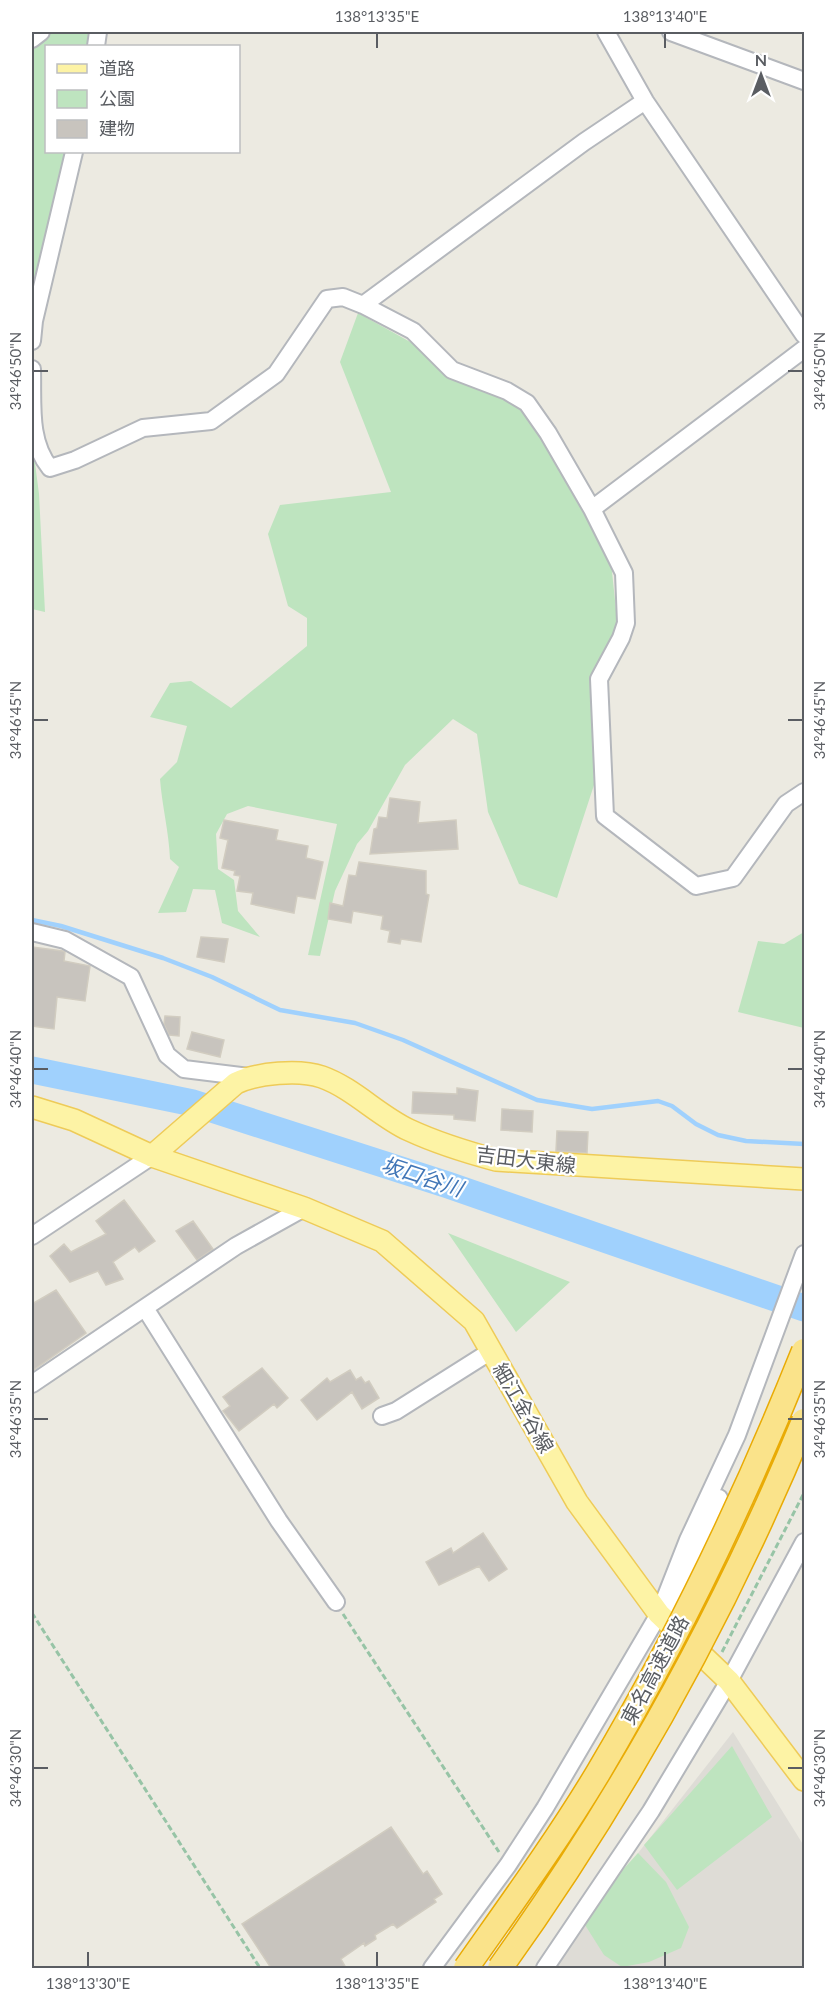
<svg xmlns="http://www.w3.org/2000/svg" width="836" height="2000" font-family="Lato,'Noto Sans JP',sans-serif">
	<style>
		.industrial { fill: #dedcd6 }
		.green { fill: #bee4bf }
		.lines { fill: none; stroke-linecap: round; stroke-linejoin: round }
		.stream { stroke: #a0d1fd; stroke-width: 4.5 }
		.river { stroke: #a0d1fd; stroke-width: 27 }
		.building { fill: #c8c4be; stroke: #d1ccc0; stroke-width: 1.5 }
		.minor-casing { stroke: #b4b7bc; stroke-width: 20 }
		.major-casing { stroke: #eecb58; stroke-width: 24 }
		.path { stroke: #97c4a6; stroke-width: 3; stroke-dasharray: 6 3; stroke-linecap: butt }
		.minor { stroke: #fff; stroke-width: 16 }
		.major { stroke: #fdf3a5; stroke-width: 21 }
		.highway-bridge-casing { stroke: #e9ab05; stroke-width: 27; stroke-linecap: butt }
		.highway-bridge { stroke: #fae38a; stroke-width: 24 }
		.ticks { fill: none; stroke: #5a5d62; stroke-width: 2 }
		.labels { text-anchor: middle; stroke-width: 4.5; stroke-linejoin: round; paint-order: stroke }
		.street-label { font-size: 20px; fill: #5a5d62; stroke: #fff }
		.water-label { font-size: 21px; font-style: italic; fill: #4176b7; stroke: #fff }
		.neatline { fill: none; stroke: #5a5d62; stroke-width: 2 }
		.ticks-label { font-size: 15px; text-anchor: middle; fill: #5a5d62 }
	</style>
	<rect width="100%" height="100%" fill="#eceae1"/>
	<path class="industrial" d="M733,1732l71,114v122h-256z"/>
	<path class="green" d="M32,32h58l-2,14h-42v106h23l-37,150z
		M358,313l65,36 128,78 29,45 29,71 9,86 -26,76 2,80 -37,113 -38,-14 -31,-72 -11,-78 -24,-15 -48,46 -37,66 -11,13 -22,47 -15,65 -12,-1 29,-131 -89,-18 -21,8 -11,20 2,35 16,11 4,31 22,26 -38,-14 -7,-33 -22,-1 -7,23 -28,1 21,-46 -9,-8c-1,-27 -8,-53 -10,-80l17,-17 10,-36 -37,-9 20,-34 21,-2 40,27 76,-62v-28l-19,-12 -20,-72 12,-29 111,-13 -51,-130z
		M32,440l7,54 6,118 -13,-3z
		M804,932v96l-66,-16 20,-71 26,3z
		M448,1233l122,49 -54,50z
		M732,1746l40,71 -95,73 -33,-45z
		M638,1853l28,29 23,45 -8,21 -32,14 -27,5 -18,-12 -24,-38z"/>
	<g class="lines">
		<path class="stream" d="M32,920l29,6 102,32 49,19 68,33 75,13 48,17 134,60 55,9 66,-8 14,5 24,18 22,11 28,6 58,3"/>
		<path class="river" d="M32,1070l161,33 255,82 356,123"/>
	</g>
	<path class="building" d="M390,798l30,4 -2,21 38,-3 2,29 -88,5 4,-25 3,-1 2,-11 8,1z
		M224,820l54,10 -2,10 32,6 -2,12 17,4 -8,37 -18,-3 -3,17 -43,-9 2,-11 -16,-2 3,-15 -6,-1 1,-4 -13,-3 6,-28 -8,-2z
		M359,862l67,9v23l3,1 -8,47 -20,-3 -1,5 -12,-2 2,-11 -9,-2 2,-13 -30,-5 -2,12 -23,-4 2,-16 13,3 6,-31 7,1z
		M201,937l27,2 -4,23 -27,-5z
		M32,947l31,4 2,1 -1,9 26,5 -5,35 -28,-4 -3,32 -22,-3z
		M165,1016l15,1 -1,19 -10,-1 -5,-11z
		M192,1032l32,8 -4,17 -33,-8z
		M457,1088l21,3 -3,30 -21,-2v-4l-42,-2 1,-21 44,2z
		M502,1109l31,2 -1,21 -31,-2z
		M557,1131l31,1 -1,21 -31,-2z
		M124,1200l31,41 -16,11 -4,-5 -22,15 10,17 -17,6 -8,-14 -28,11 -20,-26 14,-12 7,8 35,-18 -10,-13z
		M193,1221l20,28 -16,11 -21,-29z
		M56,1290l30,43 -54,38v-67z
		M262,1368l26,30 -11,10 -3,-4 -35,27 -16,-20 7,-5 -7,-9z
		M350,1370l6,10 5,-3 4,6 4,-2 10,17 -17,11 -10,-17 -35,28 -16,-20 26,-22 3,4z
		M483,1533l24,36 -18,12 -10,-15 -40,19 -13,-23 25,-14 2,5z
		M391,1827l32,47 4,-3 15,23 -8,5 2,3 -39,26 -4,-4 -18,11 1,4 -11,7 -1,-3 -23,16 5,9h-75l-29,-44z"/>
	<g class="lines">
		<defs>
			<path id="minor" d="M606,32l39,69 159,234
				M671,32l133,49
				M32,39l9,-7
				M96,46l2,-14
				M363,305l221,-163 61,-41
				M32,341l2,-20 40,-169
				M32,369c1,34 -4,72 18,99l25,-8 68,-32 68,-7 65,-47 51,-75 16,-2 20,8 50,26 39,39 55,21 20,12 21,30 44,76 32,64 2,50 -5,15 -22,41 6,137 91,70 37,-8 53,-74 18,-12
				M592,509l212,-160
				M32,932l33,8 66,37 36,78 17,14 65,8
				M32,1236l120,-80
				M145,1308l134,213 57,81
				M32,1384l204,-138 68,-38
				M382,1416l14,-5 95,-60
				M671,1619l48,-121
				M432,1968l76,-103 37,-57 114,-194 29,-74 49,-105 67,-181
				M545,1968l106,-157 78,-130 75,-139"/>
			<path id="major" d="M32,1107l42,13 78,36 152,52 78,33 92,80 103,181 82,112 70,67 75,99
				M152,1156l84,-73c22,-10 63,-14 86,-6 31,11 57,39 87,53 28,13 57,22 87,30l308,19"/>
		</defs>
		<use href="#minor" class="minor-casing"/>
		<use href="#major" class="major-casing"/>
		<path class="path" d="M32,1613l228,355
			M343,1614l156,238
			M722,1652l82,-159"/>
		<use href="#minor" class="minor"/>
		<use href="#major" class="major"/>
		<defs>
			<path id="highway-bridge" d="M466,1968c45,-64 91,-127 132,-195 80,-135 148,-277 206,-422
				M500,1968c122,-170 224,-353 304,-547"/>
		</defs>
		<use href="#highway-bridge" class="highway-bridge-casing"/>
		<use href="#highway-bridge" class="highway-bridge"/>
	</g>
	<path class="ticks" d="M377,33v15M665,33v15M33,371h15M788,371h15M33,720h15M788,720h15M33,1069h15M788,1069h15M33,1419h15M788,1419h15M33,1768h15M788,1768h15M88,1952v15M377,1952v15M665,1952v15"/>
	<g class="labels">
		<g class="street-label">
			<text transform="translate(526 1160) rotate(7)" y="7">吉田大東線</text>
			<text transform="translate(523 1408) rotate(60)" y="7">細江金谷線</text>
			<text transform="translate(655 1670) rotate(-62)" y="7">東名高速道路</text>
		</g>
		<g class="water-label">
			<text transform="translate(422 1177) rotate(18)" y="7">坂口谷川</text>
		</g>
	</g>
	<rect width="836" height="2000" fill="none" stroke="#ffffff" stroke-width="66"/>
	<rect x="45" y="45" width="195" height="108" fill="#ffffff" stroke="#bdbec0" stroke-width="1.5"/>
	<rect x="57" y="64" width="30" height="9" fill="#fdf3a5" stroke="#bdbec0" stroke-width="1.5"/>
	<text x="99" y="75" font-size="18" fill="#5a5d62">道路</text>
	<rect x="57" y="90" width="30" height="18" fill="#bee4bf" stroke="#bdbec0" stroke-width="1.5"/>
	<text x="99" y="105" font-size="18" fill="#5a5d62">公園</text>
	<rect x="57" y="120" width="30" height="18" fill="#c8c4be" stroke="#bdbec0" stroke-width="1.5"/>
	<text x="99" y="135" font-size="18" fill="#5a5d62">建物</text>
	<g transform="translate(761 75)" stroke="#ffffff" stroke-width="4.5" paint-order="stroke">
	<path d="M0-4.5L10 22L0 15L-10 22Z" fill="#5a5d62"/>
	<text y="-9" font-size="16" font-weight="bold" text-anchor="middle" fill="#5a5d62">N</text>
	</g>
	<rect x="33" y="33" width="770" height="1934" class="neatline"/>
	<g class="ticks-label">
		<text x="377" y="22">138°13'35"E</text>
		<text x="665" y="22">138°13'40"E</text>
		<text transform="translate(16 371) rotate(-90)" y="5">34°46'50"N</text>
		<text transform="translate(820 371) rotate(-90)" y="5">34°46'50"N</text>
		<text transform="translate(16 720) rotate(-90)" y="5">34°46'45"N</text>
		<text transform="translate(820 720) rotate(-90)" y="5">34°46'45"N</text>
		<text transform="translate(16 1069) rotate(-90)" y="5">34°46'40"N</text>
		<text transform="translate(820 1069) rotate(-90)" y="5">34°46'40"N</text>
		<text transform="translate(16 1419) rotate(-90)" y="5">34°46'35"N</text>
		<text transform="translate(820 1419) rotate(-90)" y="5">34°46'35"N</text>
		<text transform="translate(16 1768) rotate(-90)" y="5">34°46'30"N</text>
		<text transform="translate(820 1768) rotate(-90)" y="5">34°46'30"N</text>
		<text x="88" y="1989">138°13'30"E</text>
		<text x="377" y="1989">138°13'35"E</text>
		<text x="665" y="1989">138°13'40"E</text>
	</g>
</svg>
